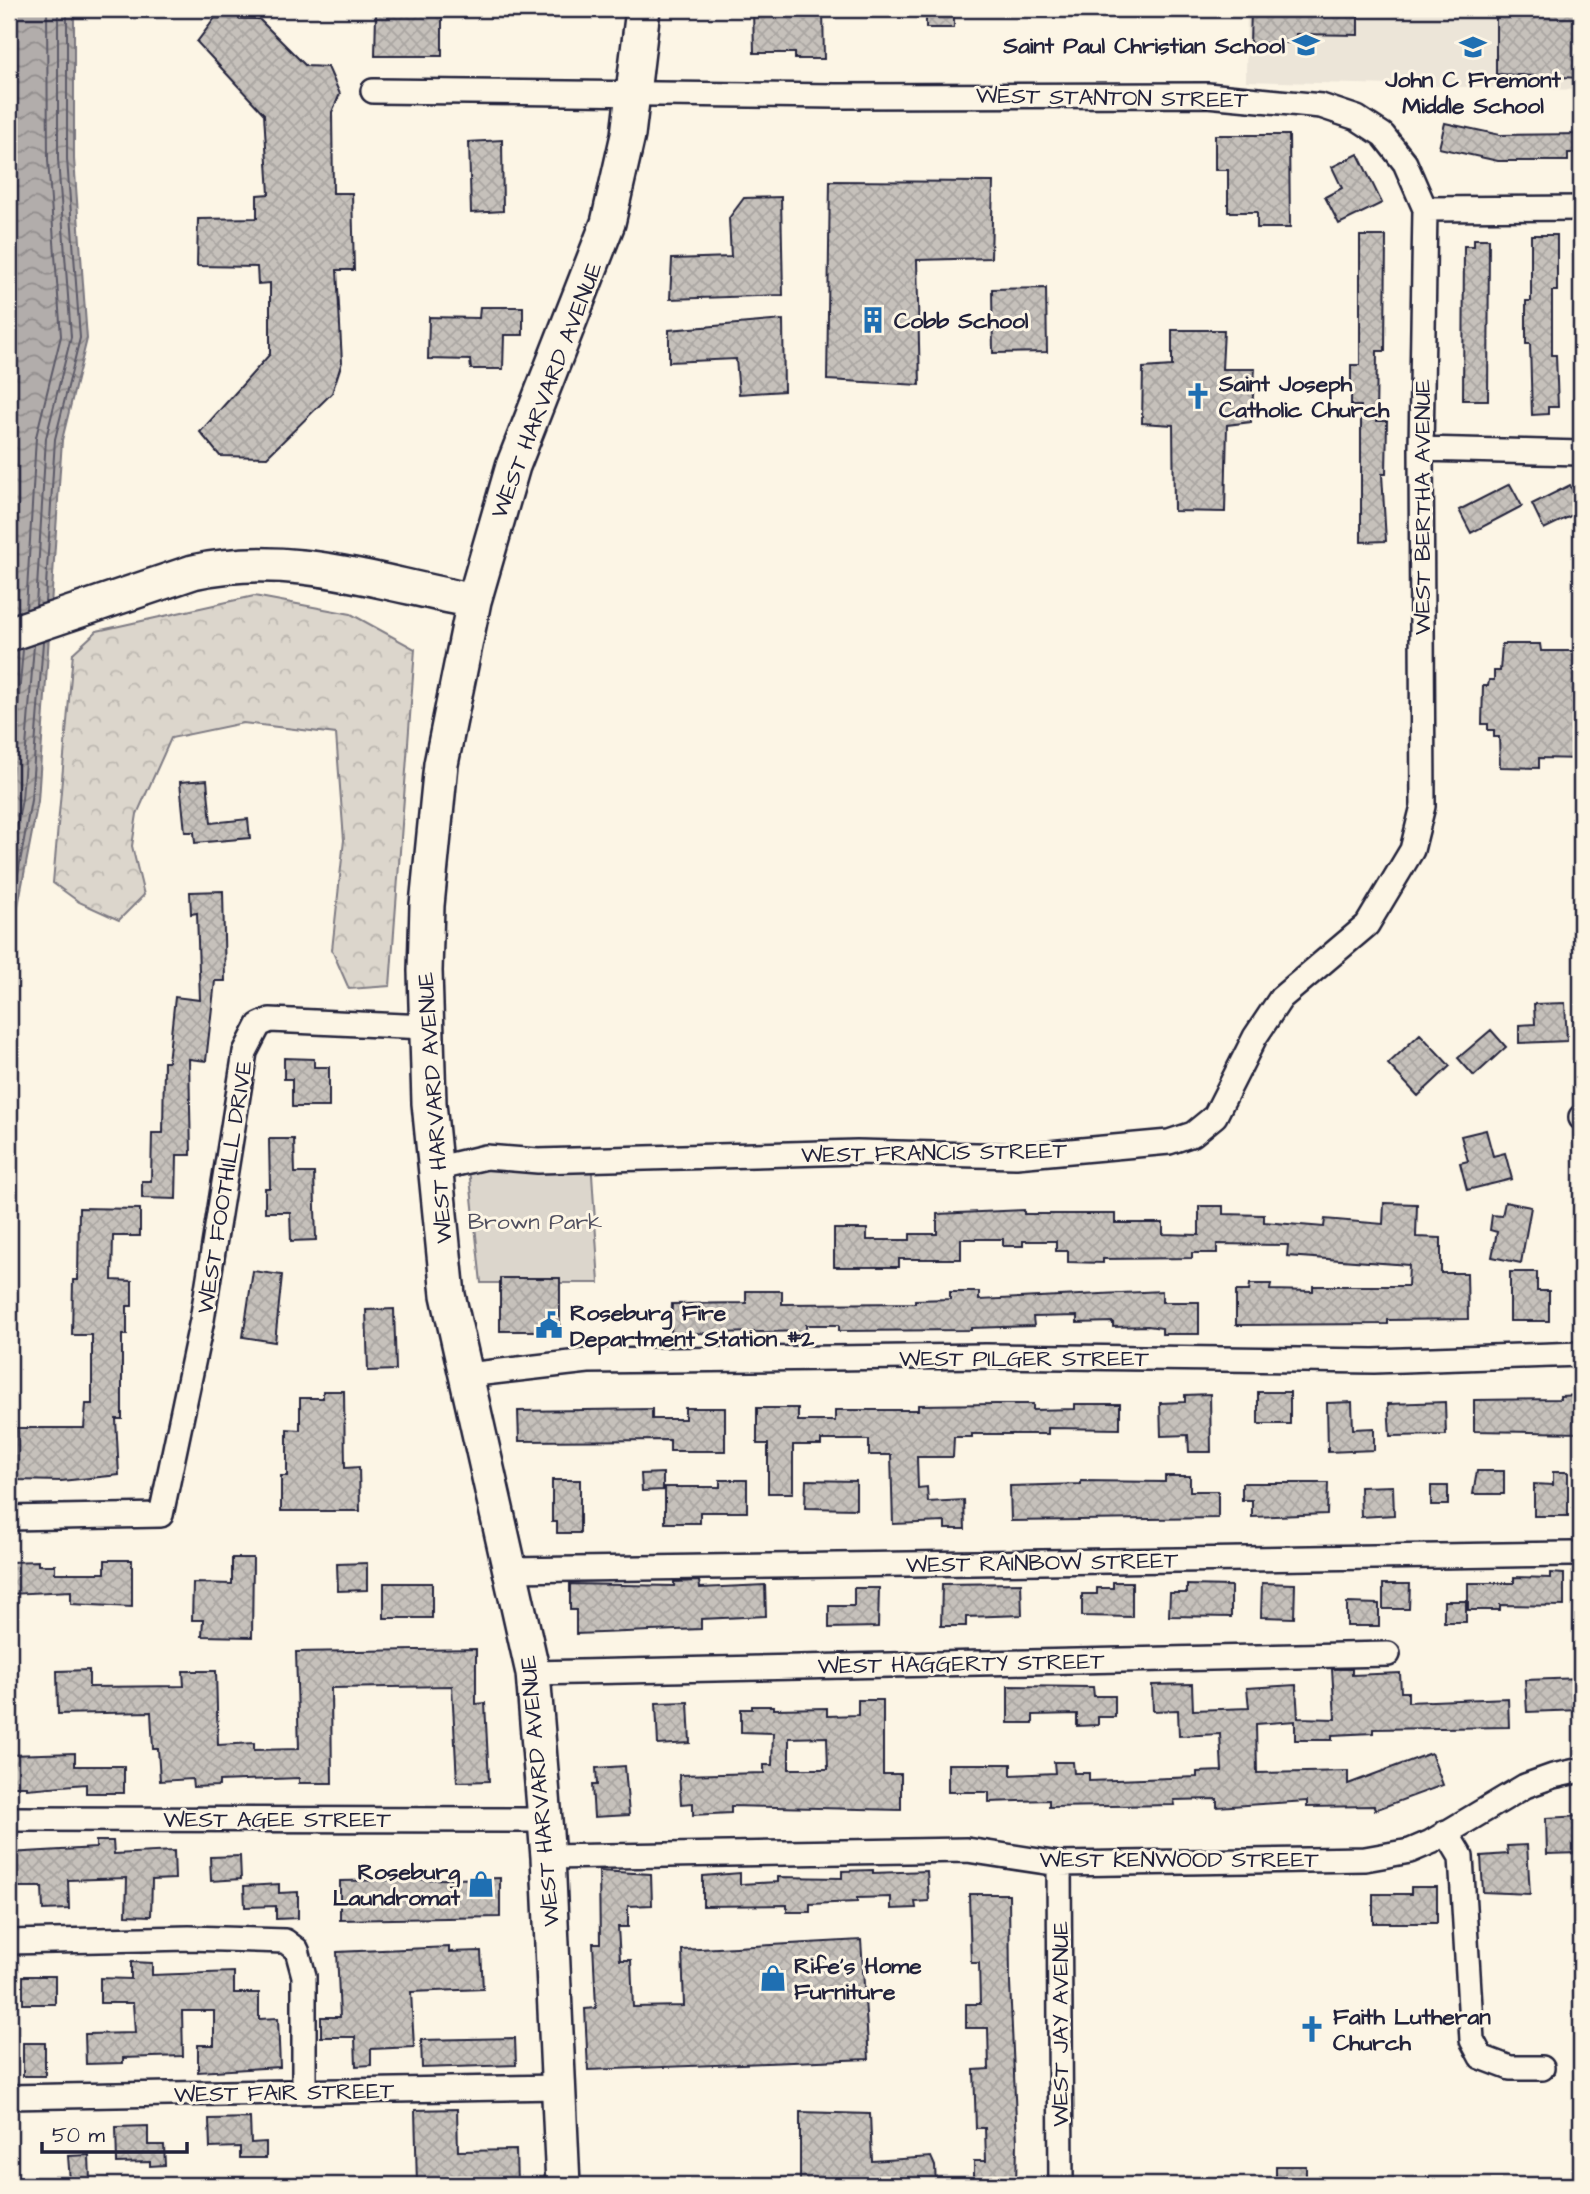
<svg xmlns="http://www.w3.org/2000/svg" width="1590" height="2194" font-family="'Architects Daughter',sans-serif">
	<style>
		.built { fill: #ece5d8 }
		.forest { fill: url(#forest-crowns); stroke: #7f7c84; stroke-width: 2 }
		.green { fill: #dcd6cc; stroke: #7f7c84; stroke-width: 2 }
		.water { fill: url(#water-waves); stroke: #78757e; stroke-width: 2 }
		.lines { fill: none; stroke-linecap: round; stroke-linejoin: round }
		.shore { stroke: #5c5a68; stroke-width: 2 }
		.building { fill: url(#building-cross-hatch); stroke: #22223b; stroke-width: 2; fill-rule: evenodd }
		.minor-casing { stroke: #22223b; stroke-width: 28 }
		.secondary-casing { stroke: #22223b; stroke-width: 38 }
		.minor { stroke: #fcf5e5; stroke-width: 23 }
		.secondary { stroke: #fcf5e5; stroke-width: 33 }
		.labels { text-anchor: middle; stroke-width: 6; stroke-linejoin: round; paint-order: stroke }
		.poi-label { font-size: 23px; font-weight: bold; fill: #22223b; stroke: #fcf5e5; text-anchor: start }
		.street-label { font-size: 23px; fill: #22223b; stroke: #fcf5e5 }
		.park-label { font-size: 23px; fill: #504f5f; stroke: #fcf5e5 }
	</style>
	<defs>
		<pattern id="forest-crowns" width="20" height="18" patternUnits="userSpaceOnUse" patternTransform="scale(1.75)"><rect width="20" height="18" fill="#dcd6cc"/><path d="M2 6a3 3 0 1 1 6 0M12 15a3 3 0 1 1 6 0" fill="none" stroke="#bcb7b0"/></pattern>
		<pattern id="water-waves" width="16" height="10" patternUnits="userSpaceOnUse" patternTransform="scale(1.75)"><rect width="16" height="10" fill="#b2adab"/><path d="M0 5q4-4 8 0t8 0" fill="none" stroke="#908c8c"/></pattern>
		<pattern id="building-cross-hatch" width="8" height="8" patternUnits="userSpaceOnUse" patternTransform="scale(1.75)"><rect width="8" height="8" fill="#c6c1bb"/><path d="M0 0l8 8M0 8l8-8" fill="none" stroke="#aaa6a2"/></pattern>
	</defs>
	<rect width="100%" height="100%" fill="#fcf5e5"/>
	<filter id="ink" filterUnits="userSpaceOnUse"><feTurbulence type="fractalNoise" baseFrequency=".0143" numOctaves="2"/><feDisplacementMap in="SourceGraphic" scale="14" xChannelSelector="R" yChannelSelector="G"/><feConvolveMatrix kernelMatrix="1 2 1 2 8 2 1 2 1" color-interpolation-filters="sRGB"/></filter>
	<g filter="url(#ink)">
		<path class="built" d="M1247,9h334v81l-335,-9z"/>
		<path class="forest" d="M254,596l97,18 64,35 -25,337 -41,3 -17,-39 12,-110 -8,-106 -93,-11 -72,15 -34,76 -5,32 12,49 -25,25 -40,-18 -26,-19 20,-230 24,-22z"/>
		<path class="green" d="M468,1159h123l8,124h-118z"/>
		<path class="water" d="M9,9h65v150l13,180 -25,101 -24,361 -21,110 -8,103z"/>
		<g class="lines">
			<path class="shore" d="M45,602l10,-163 25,-101 -13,-179v-150
				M36,605l10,-167 25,-101 -13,-178v-150
				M26,609l10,-172 25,-101 -13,-176 -1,-151
				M9,813l14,-164
				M9,869l13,-70 12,-154
				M9,925l22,-125 12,-158"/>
		</g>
		<path class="building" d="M753,9h70l1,50h-29v-6h-41z
			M926,9h28v19h-28z
			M1251,9h107v26l-62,-1v9h-46z
			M1496,9h78l1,19h6v50l-85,-4z
			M376,13l66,1v42h-67z
			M215,18l44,1 47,47 22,1 12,27 -8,18 1,81h19l2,77h-17l5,92 -10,31 -65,64 -47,-1 -20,-24 70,-78v-71l-12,1 -1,-17 -60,-1 1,-47 59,-1v-23l12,-1 -5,-80 -67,-72z
			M1445,123l55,12 81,-1v19h-13v8h-70l-59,-13z
			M1215,135h74l1,93h-33v-16h-29v-42h-13z
			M502,140l1,71 -32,2 -2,-71z
			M1358,154l24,49 -43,21 -14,-27 17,-9 -10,-21z
			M830,181l163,1 -2,76 -74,2 3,125 -93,-5z
			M781,197l2,98 -113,4 2,-40 59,-2 -2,-39 15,-20z
			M1531,235h26v56h-5v64h4l2,52h-10v7l-16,1 -2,-71h-4v-43h5z
			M1360,236h26l-1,115h-8l-1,70h11l-1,53h-4l4,67 -25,1v-136h-10v-41h9z
			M1474,239h15l-1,161h-25l1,-154h10z
			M1046,288l1,64 -54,1 -1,-64z
			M480,307h43v28h-19l-1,34h-32l-1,-9 -42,-1 1,-42 50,1z
			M783,320l1,71 -45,3 -3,-35 -67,3v-32z
			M1172,330h52l-2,39h33l-4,53 -24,3 -2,87 -51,-1 -1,-86 -31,-2 1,-55 29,-2z
			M1510,484l12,22 -51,27 -12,-23z
			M1570,485l11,26 -37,18 -12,-25z
			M1502,644h38l1,7h40v108l-42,-1v10l-39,-1 -1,-30h-5v-7h-6v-6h-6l1,-38h5l1,-6h5v-9h6z
			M207,780l4,43 37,-4 2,19 -55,5 -1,-11h-9l-5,-50z
			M223,891l2,90h-10l-9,80 -17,-2 2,96h-14l-1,44 -34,-1v-17h9l1,-48h11l1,-71h4l7,-65 25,3 -3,-87 -6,1 -1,-22z
			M1565,1003l2,38 -48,2v-18l16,-1 -1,-20z
			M1491,1030l15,17 -32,29 -16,-18z
			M1420,1034l30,32 -32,30 -30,-32z
			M284,1058l30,1v8h15v40h-37v-28h-8z
			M1486,1130l7,26 12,-3 7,26 -45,11 -7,-27 8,-2 -7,-25z
			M269,1139h25l1,34h19l2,67 -25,1 -1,-29h-25v-24h5z
			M1505,1202l26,5 -10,56 -29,-6 5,-25 -7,-2 2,-15 10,1z
			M1384,1203l33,1 -1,33 25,1v35h26l1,46 -80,1v4l-152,1v-34h13l1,-7h21l-1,6 43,1v-5h95l1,-21 -122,-9 1,-11 -71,-1v9h-25v5l-89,1v4l-35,-1v-11h-12v-10h-33v5h-20v-7h-42v20h-62v8h-65v-38h33v11h43v-6h27v-20l87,-4v4h91v9h48v11l36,1v-29h24v8l41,1v7l60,5 1,-8 58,5z
			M79,1208l61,1v27h-27l-1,44 20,1v25h-5v29h-5v84h-6l3,56 -58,6 -46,-1 1,-52h68l2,-24h6v-69h-20l1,-55h5z
			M253,1271l29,4 -7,67 -32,-5z
			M1510,1272h27v19h12v30h-39z
			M500,1278h60v53h-60z
			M746,1291h36v13l133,-1v-3l35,-1v-7h29v8l183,-9v11h37v32h-37v-6l-14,-2 -35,1v-5l-36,1v-7l-44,1 1,9 -63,2v2l-132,1v-6h-33v6l-135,3 1,-30 74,-1z
			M394,1309l2,61 -28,1 -2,-61z
			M323,1391h21l1,77 14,-1 1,44h-79v-35h6v-47l13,1v-32h23z
			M1258,1392h32v32h-32z
			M1210,1394l1,58h-22l-1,-17 -27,1 -1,-33 25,-1v-7z
			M1581,1395v38l-107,-2v-31l86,-1v-3z
			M1352,1402l1,27 21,-1v22l-46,2 -1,-49z
			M1445,1402l1,33 -56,1 -2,-32z
			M996,1404h37v6l42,-1v-5h45v25l-72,-1v6h-76v3h-18l-1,20h-36l1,31 9,-1 1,15 36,-2 1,29h-20v-7l-52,2 -2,-69h-22v-15h-48v5h-28v48h-25v-49h-11v-36h41v13h37v-11h83v-5z
			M685,1408h40v43h-55v-11l-151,1 -1,-30 134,-2v10h33z
			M1477,1471h27v23h-31z
			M1553,1472h15v44h-34v-32l19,1z
			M663,1473v17l-21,1 -1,-17z
			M1165,1476h25v15h28v27l-207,3 -1,-35 71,-2v-3l84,1z
			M552,1480h28v53h-23v-11h-5z
			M720,1480h27v32h-47v11h-35v-36h55z
			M806,1480l50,1v28l-51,-1z
			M1242,1483h86l-1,31 -75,3v-17h-10z
			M1393,1486l1,29 -33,2 -1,-30z
			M1431,1486h17v19h-17z
			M232,1558h21l-1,79 -50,-1 1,-16h-11l1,-37 39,1z
			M105,1560h27v47l-61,-3v-13l-62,3v-32l29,-1v4h17v8h50z
			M367,1563v27l-29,1 -1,-27z
			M1550,1573l14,1v32l-64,-1v5h-32v-27h46v-6l36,1z
			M699,1581l1,7 65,-3 1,31 -65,3v10l-125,5v-24h-6v-26l104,2v-4z
			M1113,1582h19v35l-50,-1v-22h15v-6h16z
			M384,1583h48v35h-48z
			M1021,1583l1,32 -56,2v9h-25l1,-42z
			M1262,1583l33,1 -1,34 -33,-1z
			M1383,1584h27l-1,25h-26z
			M1187,1585l44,1v31l-62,-1 1,-23h17z
			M854,1588h25l-1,39 -49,1v-22h25z
			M1444,1601h22v21h-22z
			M1347,1603l32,1v22h-32z
			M476,1649v55l9,-1 4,78 -32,1 -5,-96 -121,2 1,95h-33v-5l-80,3v5l-26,1 -1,-8 -32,2 -2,-32h-5l-2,-37 -93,2 -1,-43 32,-1v17l95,-1 -1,-15h33l2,74 36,-2v7l45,-1 -3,-97z
			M1332,1669h20v6l48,-2 1,19h7v10l100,-4 1,29 -136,2v4l-41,2v5h-37v-19l-39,3 1,49 91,-2v13l83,-31 12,32 -68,25 -1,-4 -67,1v-6l-90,6v-8l-43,1 1,5 -126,2v-7l-60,2v-10h-41v-28h63v11l44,-2 -1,-11h19l1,11h15v8l108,-4v-5l25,-1 -2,-37 -41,2 -1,-26 -25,1 -1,-26 40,-1 1,26 56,-2 -2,-20 49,-3 2,33 37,1z
			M1581,1678v32l-54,2 -2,-32z
			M1008,1686l85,1 1,9h21v21h-17v8l-21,1v-12l-44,1v8h-25z
			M858,1700h25v74h18v36l-170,-4v7l-38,2v-12l-12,1 -2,-29 85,-2v-8h8l1,-32 -32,-1v-23h11v-3h22v3l53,-1v8l31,-1zM827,1737l1,32h-39v-31z
			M688,1702l2,41 -32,2 -2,-42z
			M75,1753v13h49v27h-38v-9l-59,5v-3h-18v-31z
			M625,1766l4,49 -35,2 -2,-32h5l-1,-17z
			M1581,1816v37l-34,1 -1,-36z
			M96,1841h17l1,13 60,-3 1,28 -23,1 -1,36 -25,-1 1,-37 -59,2 1,29 -26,1 -1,-23h-33v-34l87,-5z
			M1527,1845l3,49 -47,-2 -2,-36 27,-2 -1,-8z
			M240,1856l1,23 -30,2 -1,-24z
			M873,1870v3l54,-2 2,30 -14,1 1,6 -25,1v-12l-34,1v4l-47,2v8h-23v-7l-84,1v-30l37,-3v11l38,-2v-5l64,1v-7z
			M599,1871l52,3 1,31 -24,1v21h-10l2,33h11l2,47 51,-1 -2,-56 179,-10 8,119 -281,11 -3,-61 11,-1 -3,-65h7z
			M500,1878v39l-160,3v-39z
			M279,1884v9l19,-1v26l-22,1v-13l-31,1 -1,-21z
			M1411,1887h26v36h-64v-29h38z
			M969,1894h40l1,88 7,161 -1,42h-42v-24h12l-1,-33h-9l-2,-58 15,-1 -1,-41h-22v-24h14l-1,-41h-8z
			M449,1947v5l32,-1 2,38 -72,3 3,55 -43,2v16l-15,1 -1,-29h-34v-20h19l-3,-65z
			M131,1962l21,1v12l82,-3v21h25v26l19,-1 2,49 -82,5v-27h16v-34h-32l1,45 -60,2v5l-37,1 -1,-30 50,-1 -2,-30h-33v-25l31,1z
			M23,1976h32v28h-32z
			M515,2038l1,27 -94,3 -1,-28z
			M23,2043h22v33h-22z
			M457,2109l1,42 58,-1 1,35h-100l-2,-75z
			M800,2112l70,2 2,47 59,-4 4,9 1,19h-136z
			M250,2118l1,25 15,-1v16h-26v-11l-30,1 -1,-29z
			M148,2126v19h16l1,20 -15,1v-4l-33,1 -1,-36z
			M89,2155l1,25 -20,1 -2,-25z
			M1276,2166h30v19h-30z"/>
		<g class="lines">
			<defs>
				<path id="minor" d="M373,91l463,5 371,-1 114,11 36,12 26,17 22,28 20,46 -4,240 2,357 -11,44 -45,75 -86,73 -26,39 -40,79 -22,18 -24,8 -153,14 -159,-4 -319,9 -52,-4 -52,12
					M1425,209l156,-1
					M1421,449l160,4
					M1581,1117v1
					M467,1375l121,-14 398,-5 388,5 207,-7
					M9,1518l152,-3 41,-195 43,-268 14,-27 11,-5 156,7
					M511,1570l1061,-16
					M533,1673l855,-19
					M9,1819l537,1
					M1446,1832l15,25 11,183 9,17 29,11h32
					M548,1857l419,-7 92,14 306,-5 45,-8 21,-9 94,-56 28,-10 28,-6
					M1059,1864l2,321
					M9,1942l180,-4 96,3 12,9 7,26v116
					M9,2097l550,-10"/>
				<path id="secondary" d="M9,634l184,-62c97,-22 186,11 281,29
					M563,2185l-15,-328 -15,-184 -85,-378 -19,-192 -4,-132 2,-66 14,-141 33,-163 39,-135 95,-243 20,-88 15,-126"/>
			</defs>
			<use href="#minor" class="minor-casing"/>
			<use href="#secondary" class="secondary-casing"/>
			<use href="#minor" class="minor"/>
			<use href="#secondary" class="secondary"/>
		</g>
	</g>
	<defs>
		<symbol id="school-bare" viewBox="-9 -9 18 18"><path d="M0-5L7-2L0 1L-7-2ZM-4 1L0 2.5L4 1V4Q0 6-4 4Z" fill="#1f6fb2" stroke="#fcf5e5" stroke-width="2.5" paint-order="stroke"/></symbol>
		<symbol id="building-bare" viewBox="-9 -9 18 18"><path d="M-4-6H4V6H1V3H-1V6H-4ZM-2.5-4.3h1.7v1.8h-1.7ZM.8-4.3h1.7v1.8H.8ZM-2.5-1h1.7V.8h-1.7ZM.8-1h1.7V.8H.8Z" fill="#1f6fb2" stroke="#fcf5e5" stroke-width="2.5" paint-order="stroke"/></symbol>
		<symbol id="church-bare" viewBox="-9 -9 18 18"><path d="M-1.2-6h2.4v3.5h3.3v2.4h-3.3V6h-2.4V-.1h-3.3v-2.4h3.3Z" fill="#1f6fb2" stroke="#fcf5e5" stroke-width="2.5" paint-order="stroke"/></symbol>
		<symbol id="civic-bare" viewBox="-9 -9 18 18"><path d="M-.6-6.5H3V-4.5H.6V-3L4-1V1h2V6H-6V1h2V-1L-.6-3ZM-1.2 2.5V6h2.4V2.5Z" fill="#1f6fb2" stroke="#fcf5e5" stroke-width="2.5" paint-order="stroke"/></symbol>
		<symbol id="shop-bare" viewBox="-9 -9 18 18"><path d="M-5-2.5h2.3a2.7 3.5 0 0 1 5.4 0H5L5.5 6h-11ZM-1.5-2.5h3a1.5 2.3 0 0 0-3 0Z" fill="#1f6fb2" stroke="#fcf5e5" stroke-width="2.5" paint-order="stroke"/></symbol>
	</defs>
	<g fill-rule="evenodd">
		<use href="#school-bare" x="1287" y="26" width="38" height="38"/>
		<use href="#school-bare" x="1454" y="28" width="38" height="38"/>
		<use href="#building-bare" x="854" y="301" width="38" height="38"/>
		<use href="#church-bare" x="1179" y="377" width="38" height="38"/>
		<use href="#civic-bare" x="530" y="1306" width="38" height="38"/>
		<use href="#shop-bare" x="462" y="1865" width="38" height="38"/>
		<use href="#shop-bare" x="754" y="1959" width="38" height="38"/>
		<use href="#church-bare" x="1293" y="2010" width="38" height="38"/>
	</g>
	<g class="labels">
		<g class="poi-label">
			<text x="1285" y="53" text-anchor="end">Saint Paul Christian School</text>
			<text x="1473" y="87" text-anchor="middle">John C Fremont<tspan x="1473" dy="26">Middle School</tspan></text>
			<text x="894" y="328">Cobb School</text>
			<text x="1219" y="391">Saint Joseph<tspan x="1219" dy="26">Catholic Church</tspan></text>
			<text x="570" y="1320">Roseburg Fire<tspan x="570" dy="26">Department Station #2</tspan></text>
			<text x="460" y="1879" text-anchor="end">Roseburg<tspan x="460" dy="26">Laundromat</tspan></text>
			<text x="794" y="1973">Rife's Home<tspan x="794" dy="26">Furniture</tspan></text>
			<text x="1333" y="2024">Faith Lutheran<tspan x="1333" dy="26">Church</tspan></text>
		</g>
		<g class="street-label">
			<text transform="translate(1112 97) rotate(1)" y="8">WEST STANTON STREET</text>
			<text transform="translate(546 390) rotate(-69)" y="8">WEST HARVARD AVENUE</text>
			<text transform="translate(1422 507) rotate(-90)" y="8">WEST BERTHA AVENUE</text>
			<text transform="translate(434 1108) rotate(-94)" y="8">WEST HARVARD AVENUE</text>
			<text transform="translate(934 1152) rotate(-1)" y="8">WEST FRANCIS STREET</text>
			<text transform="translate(224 1187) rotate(-81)" y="8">WEST FOOTHILL DRIVE</text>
			<text x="1024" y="1366">WEST PILGER STREET</text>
			<text transform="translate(1042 1562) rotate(-1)" y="8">WEST RAINBOW STREET</text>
			<text transform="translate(961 1663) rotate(-1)" y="8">WEST HAGGERTY STREET</text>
			<text transform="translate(539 1791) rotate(-95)" y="8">WEST HARVARD AVENUE</text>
			<text x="277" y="1827">WEST AGEE STREET</text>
			<text x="1179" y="1867">WEST KENWOOD STREET</text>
			<text transform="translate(1060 2024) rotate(-90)" y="8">WEST JAY AVENUE</text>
			<text transform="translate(284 2092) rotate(-1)" y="8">WEST FAIR STREET</text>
		</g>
		<g class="park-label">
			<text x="535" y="1229">Brown Park</text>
		</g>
	</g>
	<rect width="1590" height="2194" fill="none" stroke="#fcf5e5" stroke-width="35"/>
	<rect x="18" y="18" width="1555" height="2159" fill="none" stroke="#22223b" stroke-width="2.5" filter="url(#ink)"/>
	<path d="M42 2142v10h145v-10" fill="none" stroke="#22223b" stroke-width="3.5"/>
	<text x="52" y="2142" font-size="21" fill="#22223b" stroke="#fcf5e5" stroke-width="5" paint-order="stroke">50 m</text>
</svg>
